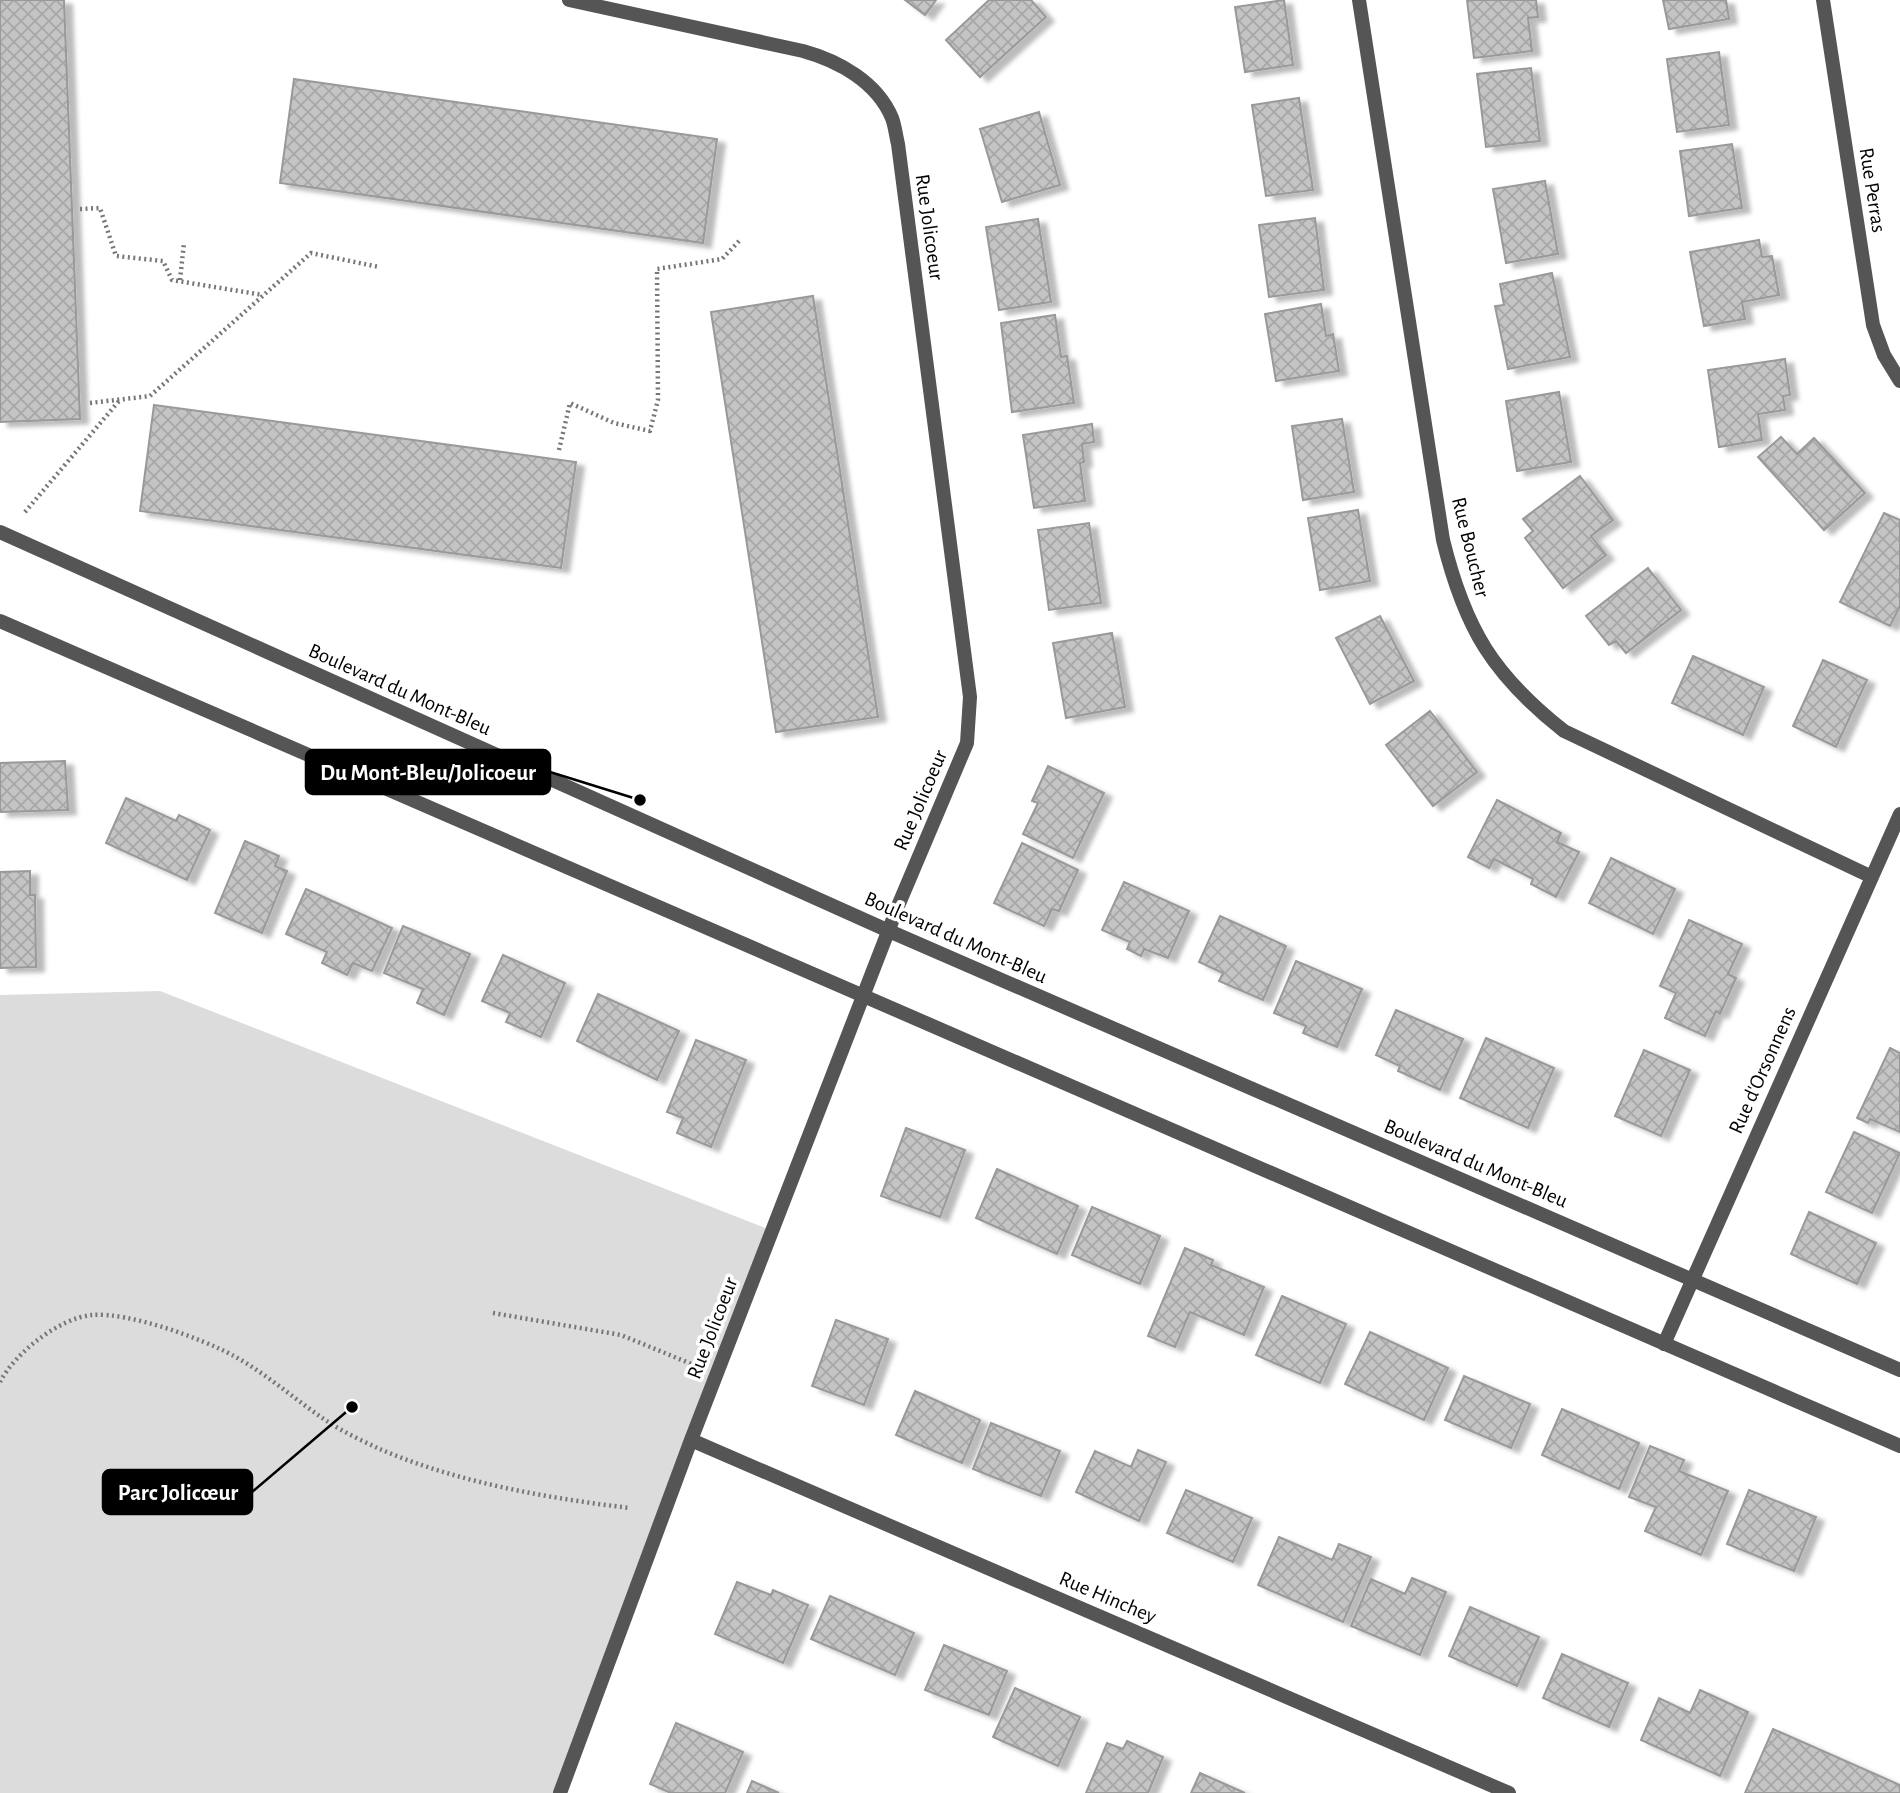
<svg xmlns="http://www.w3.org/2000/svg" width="1900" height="1793" font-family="'Alegreya Sans',sans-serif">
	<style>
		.park { fill: #dcdcdc }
		.building { fill: url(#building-cross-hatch); stroke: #999; stroke-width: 2; filter: url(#shadow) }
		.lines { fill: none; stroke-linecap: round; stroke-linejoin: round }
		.path { stroke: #777; stroke-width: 4.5; stroke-dasharray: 2 3.5; stroke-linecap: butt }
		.minor { stroke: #555; stroke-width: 14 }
		.tertiary { stroke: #555; stroke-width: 14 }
		.labels { text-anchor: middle; stroke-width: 7; stroke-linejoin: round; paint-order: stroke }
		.street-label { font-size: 21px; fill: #000; stroke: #fff }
		.leader { fill: none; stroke: #000; stroke-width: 2.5 }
		.callout-dot { fill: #000; stroke: #fff; stroke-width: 2.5 }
		.callout { fill: #000; stroke: #000; stroke-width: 2.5 }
		.callout-label { font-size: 23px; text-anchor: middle; font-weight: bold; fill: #fff }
	</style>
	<defs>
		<pattern id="building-cross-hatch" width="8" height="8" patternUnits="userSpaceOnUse" patternTransform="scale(1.75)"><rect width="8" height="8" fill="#c4c4c4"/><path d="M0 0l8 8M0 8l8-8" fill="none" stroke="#a7a7a7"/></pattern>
		<filter id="shadow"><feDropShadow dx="8" dy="4.5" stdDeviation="2" flood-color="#0004"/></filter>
	</defs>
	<rect width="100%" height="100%" fill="#fff"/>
	<path class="park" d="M160,991l613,240 -213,562h-560v-798z"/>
	<path class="building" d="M0,0h64l16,419 -80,3z
		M905,0h31l-11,15z
		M989,0h42l15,17 -66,60 -34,-37z
		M1284,0l9,65 -48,7 -10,-65z
		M1467,0h69l2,17 -10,1 4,33 -58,7z
		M1663,0h63l3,19 -60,10z
		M1719,52l10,73 -52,7 -10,-73z
		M1531,68l9,73 -54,6 -9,-73z
		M294,79l423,60 -14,104 -423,-60z
		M1299,98l14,92 -47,6 -14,-91z
		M1039,112l21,73 -58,17 -22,-73z
		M1732,144l10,64 -53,8 -9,-65z
		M1545,181l13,73 -52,9 -13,-74z
		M1315,218l9,72 -55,7 -10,-72z
		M1038,219l13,83 -52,8 -13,-83z
		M1759,240l3,17 10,-1 7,39 -37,7 3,17 -41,7 -14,-74z
		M1552,273l18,84 -62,12 -13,-63 9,-1 -4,-21z
		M813,296l65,421 -102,15 -65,-420z
		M1321,304l5,32 7,-2 6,37 -63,10 -11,-67z
		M1055,315l6,42 6,-1 7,47 -62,9 -11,-89z
		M1785,359l5,36 -7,1 2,14 -27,4 4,26 -43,7 -11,-77z
		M1559,392l12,70 -54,9 -11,-70z
		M154,405l422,57 -15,106 -421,-57z
		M1342,419l12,73 -51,8 -11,-74z
		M1092,424l2,18 -12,2 2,18 -4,1 5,38 -51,7 -11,-73z
		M1781,437l16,17 17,-16 51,55 -41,37 -66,-73z
		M1580,476l33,44 -22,16 15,19 -43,33 -38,-50 8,-7 -10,-12z
		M1358,510l12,71 -50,9 -12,-72z
		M1884,513l16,7v86l-10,20 -50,-24z
		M1089,523l12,80 -52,7 -11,-80z
		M1648,568l33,42 -55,43 -10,-12 -7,4 -23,-29z
		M1380,616l34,65 -44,23 -34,-66z
		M1112,633l13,74 -59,11 -13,-75z
		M1693,656l71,31 -21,48 -71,-32z
		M1823,660l44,20 -31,67 -43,-21z
		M1430,711l47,61 -44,34 -47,-61z
		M65,761l3,49 -68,2v-49z
		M1048,766l56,27 -31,65 -50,-24 15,-31 -6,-2z
		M126,798l50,23 3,-6 31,15 -23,50 -81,-37z
		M1497,800l64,33 -4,9 22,10 -23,45 -25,-13 2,-5 -39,-20 -5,9 -21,-11z
		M245,841l34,15 -4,10 12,5 -25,62 -47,-20z
		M1022,843l56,27 -19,41 -7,-2 -8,17 -50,-23z
		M1611,858l64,31 -22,45 -64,-31z
		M30,871v24h5l1,72 -36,1v-96z
		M1124,882l65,29 -21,47 -24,-9 -3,7 -14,-7 3,-7 -28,-12z
		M306,889l86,39 -20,43 -19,-8 -6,12 -25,-12 5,-11 -41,-18z
		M1220,916l66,30 -23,54 -44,-19 4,-8 -24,-11z
		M1689,920l53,24 -14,30 8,4 -16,36 -4,-3 -11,25 -40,-18 11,-25 -16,-7z
		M403,926l67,28 -26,61 -27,-12 6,-14 -39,-16z
		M503,955l62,28 -24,54 -35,-15 4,-9 -28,-12z
		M1296,961l66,28 -25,58 -34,-14 3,-7 -32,-13z
		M598,994l81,37 -22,49 -80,-39z
		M1396,1010l67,29 -23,51 -42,-19 2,-5 -24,-11z
		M1486,1038l68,30 -26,60 -68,-30z
		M696,1040l50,20 -35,87 -34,-14 6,-15 -16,-6z
		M1890,1048l10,5v79l-30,-13 -2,4 -11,-5z
		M1644,1050l46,20 -29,66 -46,-20z
		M906,1128l59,22 -25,67 -59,-21z
		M1854,1132l46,21 -28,60 -46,-21z
		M997,1169l81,37 -21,48 -81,-36z
		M1092,1207l68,29 -20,48 -68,-29z
		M1809,1212l67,31 -19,41 -66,-30z
		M1185,1248l28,12 -2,5 53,22 -20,48 -54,-23 -15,35 -27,-11z
		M1282,1296l64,28 -26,59 -64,-28z
		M836,1320l52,19 -24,66 -52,-19z
		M1370,1332l78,36 -24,52 -79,-36z
		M1464,1376l66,28 -19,44 -66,-28z
		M915,1391l65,29 -18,43 -66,-28z
		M1562,1409l77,34 -20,46 -77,-34z
		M991,1423l69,28 -19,45 -68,-27z
		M1650,1446l34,14 -5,11 49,20 -27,64 -56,-24 11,-24 -27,-10z
		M1138,1450l28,12 -27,59 -63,-29 19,-41 36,16z
		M1186,1490l66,28 -19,44 -66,-29z
		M1749,1490l67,27 -22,54 -67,-27z
		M1279,1537l53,23 7,-16 32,13 -28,65 -85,-37z
		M1412,1578l34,14 -26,63 -69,-29 20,-47 34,15z
		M737,1582l34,13 2,-5 35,15 -25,58 -68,-29z
		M830,1596l84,37 -19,42 -84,-36z
		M1470,1607l69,30 -22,49 -68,-30z
		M944,1645l63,26 -18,44 -64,-25z
		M1562,1654l66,29 -19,44 -66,-29z
		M1015,1688l65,29 -22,49 -65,-29z
		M1700,1690l48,22 -28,64 -79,-36 18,-42 31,15z
		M676,1723l67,29 -18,41h-54l-21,-9z
		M1773,1729l127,56v8h-155z
		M1127,1741l36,16 -15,36h-62l21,-50 16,6z
		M1200,1773l45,20h-54z
		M752,1781l27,12h-32z"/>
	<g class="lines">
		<path class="path" d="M80,209l20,-1 16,48 47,5 9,19 91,15
			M180,280l4,-37
			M90,403l60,-7 161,-143 68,14
			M559,450l11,-47 44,20 36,8 8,-31 -1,-131 65,-10 18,-19
			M25,512l94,-111
			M493,1313l128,22 73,30
			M0,1382c15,-29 59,-64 92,-67 37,-3 109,23 142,41 31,17 58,41 87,61 18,13 41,24 61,33 78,33 165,48 248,58"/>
		<path class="minor" d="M1359,0l84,540c22,89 50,135 121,191l308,146
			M1823,0l50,325 11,30 16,26
			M1664,1344l236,-530
			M691,1440l818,353
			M560,1793l131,-353 207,-534 69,-163 3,-46 -72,-553c-2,-8 -3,-18 -6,-26 -15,-36 -53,-57 -89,-67l-234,-51"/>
		<path class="tertiary" d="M0,532l889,399 1011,439
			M0,621l1900,825"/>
	</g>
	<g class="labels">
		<g class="street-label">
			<text transform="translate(1873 190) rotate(81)" y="7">Rue Perras</text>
			<text transform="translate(930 227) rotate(82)" y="7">Rue Jolicoeur</text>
			<text transform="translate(1471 547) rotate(76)" y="7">Rue Boucher</text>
			<text transform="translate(400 689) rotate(24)" y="7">Boulevard du Mont-Bleu</text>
			<text transform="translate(920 800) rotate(-67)" y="7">Rue Jolicoeur</text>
			<text transform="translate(956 937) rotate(24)" y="7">Boulevard du Mont-Bleu</text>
			<text transform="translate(1762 1070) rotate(-66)" y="7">Rue d'Orsonnens</text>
			<text transform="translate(1476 1163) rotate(23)" y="7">Boulevard du Mont-Bleu</text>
			<text transform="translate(712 1328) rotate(-69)" y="7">Rue Jolicoeur</text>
			<text transform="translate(1108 1597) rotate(23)" y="7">Rue Hinchey</text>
		</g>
	</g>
	<path class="leader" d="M640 800L550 772M352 1407L252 1492"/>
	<g class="callout-dot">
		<circle cx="640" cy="800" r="7"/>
		<circle cx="352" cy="1407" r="7"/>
	</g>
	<g class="callout">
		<rect x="306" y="750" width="244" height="44" rx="7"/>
		<rect x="103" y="1470" width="149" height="44" rx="7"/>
	</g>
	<g class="callout-label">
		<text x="428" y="780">Du Mont-Bleu/Jolicoeur</text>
		<text x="178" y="1500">Parc Jolicœur</text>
	</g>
</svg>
